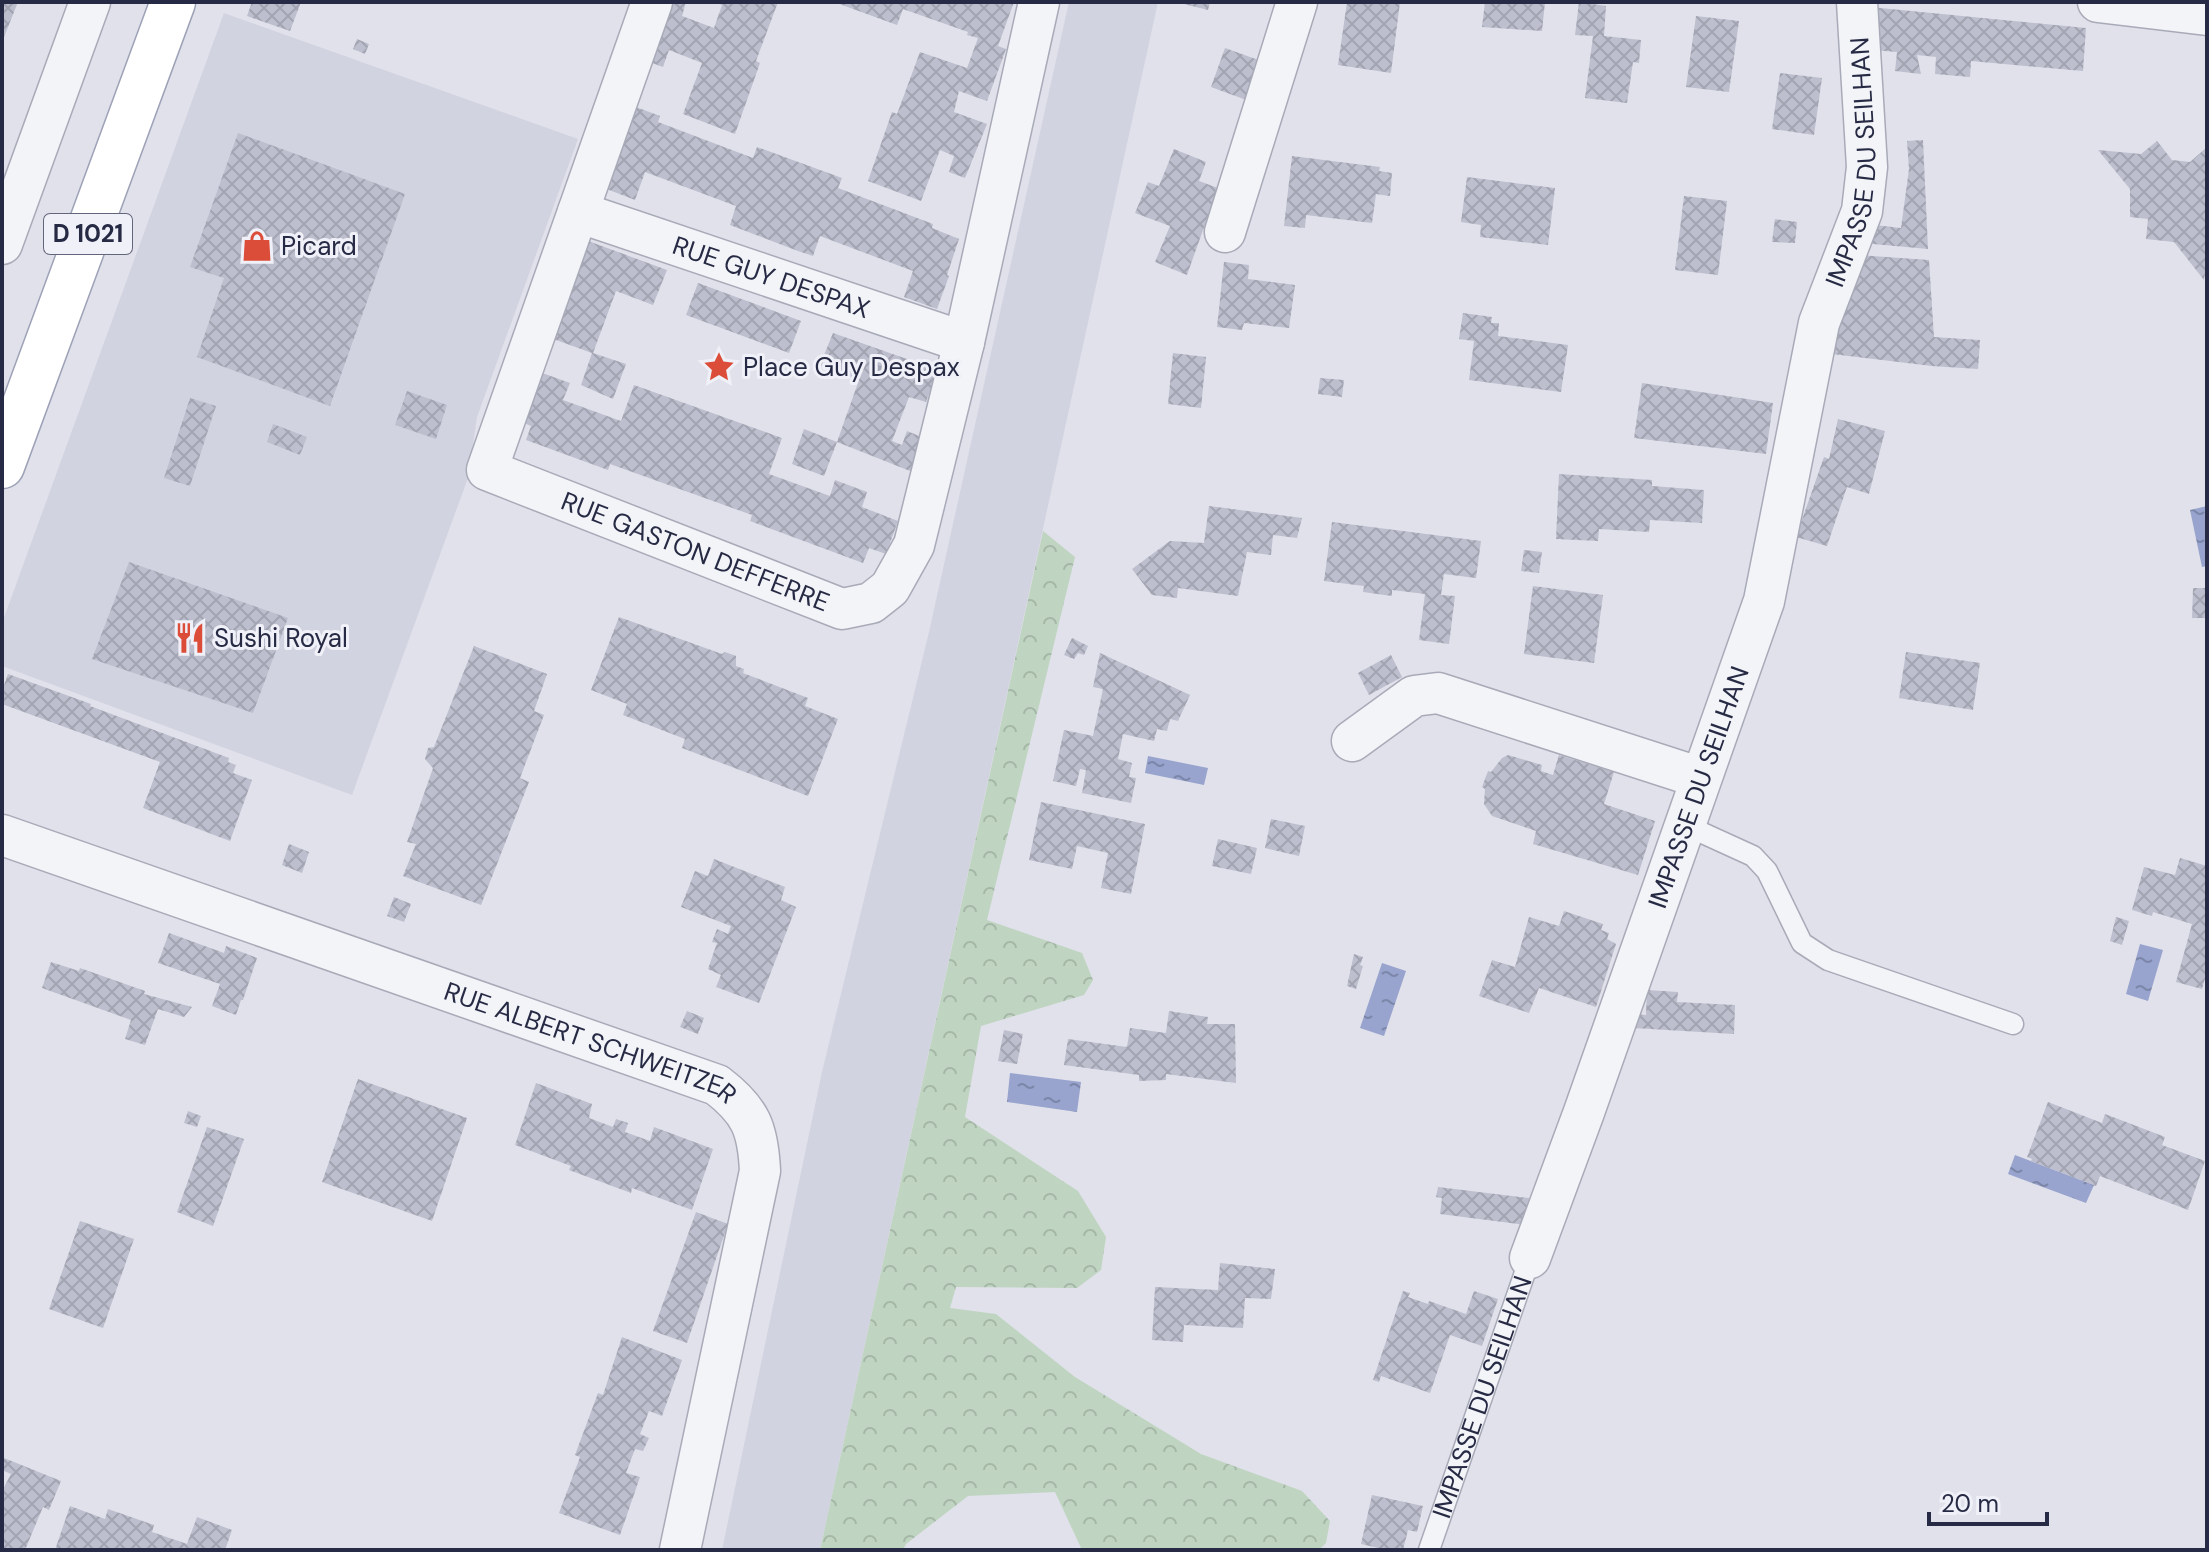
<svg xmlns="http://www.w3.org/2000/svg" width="2209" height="1552" font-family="'DM Sans',sans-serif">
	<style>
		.built { fill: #d2d3e0 }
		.forest { fill: url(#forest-crowns) }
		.water { fill: url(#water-ripples) }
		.building { fill: url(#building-cross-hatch) }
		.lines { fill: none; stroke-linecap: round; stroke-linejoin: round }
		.service-casing { stroke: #a8aab8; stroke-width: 23 }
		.minor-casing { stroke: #a8aab8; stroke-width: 43 }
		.primary-casing { stroke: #9ea2b7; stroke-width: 47 }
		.service { stroke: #f3f4f8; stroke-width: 20 }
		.minor { stroke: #f3f4f8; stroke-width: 40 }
		.primary { stroke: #fff; stroke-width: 44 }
		.labels { text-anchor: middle; stroke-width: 6; stroke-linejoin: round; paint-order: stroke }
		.shield { fill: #f0f1f8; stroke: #63667a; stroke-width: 2 }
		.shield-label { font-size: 24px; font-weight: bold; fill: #272a44 }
		.street-label { font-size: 26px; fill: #272a44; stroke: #f0f1f8 }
		.poi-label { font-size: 26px; fill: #272a44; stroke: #f0f1f8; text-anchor: start }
	</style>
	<defs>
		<pattern id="forest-crowns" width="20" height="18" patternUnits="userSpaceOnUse" patternTransform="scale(2)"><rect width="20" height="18" fill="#c0d5c1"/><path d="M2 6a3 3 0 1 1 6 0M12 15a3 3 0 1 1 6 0" fill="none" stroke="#a5b7a7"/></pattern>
		<pattern id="water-ripples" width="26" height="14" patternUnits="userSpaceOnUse" patternTransform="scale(2)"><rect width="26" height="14" fill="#98a4ce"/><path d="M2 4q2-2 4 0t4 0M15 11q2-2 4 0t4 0" fill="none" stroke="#7c86a9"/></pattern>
		<pattern id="building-cross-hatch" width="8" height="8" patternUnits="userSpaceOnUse" patternTransform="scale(2)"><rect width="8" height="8" fill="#bdbfce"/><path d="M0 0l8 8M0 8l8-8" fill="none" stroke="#a2a4b2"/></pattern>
	</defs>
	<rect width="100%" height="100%" fill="#e0e1ea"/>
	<path class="built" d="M1069,2h89l-338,1548h-98l100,-478 107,-440z
		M224,13l354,126 -101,278 -9,61 -116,317 -350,-129v-43z"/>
	<path class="forest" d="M1043,531l32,26 -88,363 95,33 11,27 -9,15 -103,31 -16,91 113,74 28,46 -5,33 -24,18 -121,-1 -6,21 46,6 79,63 126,77 101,37 28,30 -4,22 -7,7h-237l-27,-58 -87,4 -62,48 -3,6h-83z"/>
	<path class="water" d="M2207,506v60l-5,1 -12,-57z
		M1148,756l60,12 -4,17 -59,-12z
		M2140,944l23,6 -15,51 -22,-7z
		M1382,963l24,8 -22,65 -24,-8z
		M1010,1073l71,9 -4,30 -70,-10z
		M2015,1155l79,30 -8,18 -78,-29z"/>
	<path class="building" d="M2,2h16l-14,35 -2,-1z
		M252,2h49l-11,29 -43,-15z
		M664,2h22l-4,14 32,12 8,-23 -8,-3h64l-22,59 4,2 -25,71 -52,-20 19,-51 -33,-13 -6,17 -19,-7z
		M834,2h180l-16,44 8,3 -19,52 -28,-10 -5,21 33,12 -22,54 -16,-6 5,-16 -14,-6 -19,51 -53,-20 24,-69 5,2 23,-62 47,16 11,-30 -11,-3 1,-3 -65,-23 -6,16z
		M1176,2h34l-2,8z
		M1347,2h53l-9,71 -53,-8z
		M1485,2h60l-3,29 -60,-4z
		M1579,2l27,4 -2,30 37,4 -2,23 -6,-1 -6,41 -42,-5 8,-62 -18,-1z
		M1870,7l216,21 -3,43 -112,-10 -1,16 -35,-3 1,-17 -19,-2 4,19 -26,-3 2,-19 -24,-2z
		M1696,16l43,5 -10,71 -43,-5z
		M357,39l12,5 -4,10 -12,-5z
		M1225,48l39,14 -15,39 -38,-14z
		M1780,73l42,5 -8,57 -42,-6z
		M628,104l32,12 -2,6 95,36 4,-11 85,31 -4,10 95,36 -1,4 27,11 -12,36 2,1 -12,33 -33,-12 9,-26 -93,-35 -7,20 -15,-5 -68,-26 6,-19 -91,-34 -10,28 -36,-14z
		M238,133l167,61 -75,212 -133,-49 27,-79 -34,-11z
		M1923,140l5,109 -66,-6 4,-19 35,4 8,-59 -2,-28z
		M2157,141l15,19 18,2 17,-15v115l-3,18 -30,-38 -28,-3 2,-20 -18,-2v-28l-32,-39 43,4z
		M1174,149l32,13 -7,19 19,7 -31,87 -32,-13 15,-36 -35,-13 13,-31 11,4z
		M1292,156l88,11 -1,4 13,2 -2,23 -14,-2 -4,29 -66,-8 -1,13 -21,-2z
		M1467,177l88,11 -7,57 -68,-8 1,-12 -20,-3z
		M1684,196l43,5 -9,74 -43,-5z
		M1775,219l22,3 -2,21 -23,-1z
		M580,238l87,32 -14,35 -37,-14 -23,62 33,11 -13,35 -32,-14 11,-32 -47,-17z
		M1858,255l71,5 5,77 46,3 -2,29 -46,-3 -100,-12 7,-35z
		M1224,262l25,3 -1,14 47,6 -6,43 -45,-5 -2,7 -25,-3z
		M698,283l103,38 -12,32 -103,-38z
		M1463,313l29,4 -1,6h8l-1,13 70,9 -7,47 -92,-12 5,-39 -15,-2z
		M833,333l105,37 -12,32 -17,-5 -17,44 10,4 5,-14 22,9 -14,33 -78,-31 -13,34 -32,-12 12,-35 33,13 22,-62 -39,-15z
		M1173,353l33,4 -5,51 -33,-4z
		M534,370l36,13 -7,17 58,21 13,-36 148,53 -13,36 61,22 5,-16 32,12 -5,15 36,14 -12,33 -17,-6 -6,15 -113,-42 2,-6 -142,-51 -2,6 -82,-30 5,-14 -16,-7z
		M1320,378l24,2 -2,17 -24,-3z
		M1642,383l131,20 -7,51 -132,-16z
		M407,391l40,14 -11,34 -41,-14z
		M190,398l26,8 -26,80 -26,-8z
		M1838,419l47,12 -16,63 -22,-7 -20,59 -31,-9 28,-80 5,2z
		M273,424l34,13 -7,18 -33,-13z
		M1559,474l93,6v6l52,4 -2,33 -52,-3 -1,12 -50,-3 -1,12 -42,-2z
		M1209,506l93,12 -5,20 -24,-3 -2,20 -24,-3 -9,44 -60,-8 -1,10 -25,-3 -20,-26 38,-28 34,2z
		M1332,522l149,19 -5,37 -32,-4 -3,21 14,1 -6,48 -30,-4 6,-46 -33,-4v6l-29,-4 1,-6 -40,-5z
		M1524,550l18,2 -3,21 -18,-2z
		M129,562l159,56 -35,95 -161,-54z
		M1533,586l70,9 -9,68 -70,-9z
		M2193,588h14v30h-15z
		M619,617l103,37 3,-2 11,4v10l8,3 -1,4 65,25 -3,8 33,13 -30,77 -126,-48 3,-9 -62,-24 4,-11 -36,-14z
		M1072,638l16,8 -4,9 -6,-2 -4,6 -10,-4z
		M474,646l73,28 -13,37 10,4 -24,63 9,4 -48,123 -78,-29 13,-32 -9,-2 26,-74 -8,-9 3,-11 6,-1z
		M1906,652l74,11 -7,47 -74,-12z
		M1100,653l90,42 -12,26 -8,-2 -3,12 -10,-2 -3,12 -31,-7 -5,25 14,4 -3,14 7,1 -5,25 -49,-10 4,-23 -6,-1 -4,17 -23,-5 11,-51 29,6 10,-47 -10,-2z
		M1391,655l11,22 -33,18 -11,-22z
		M8,674l83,30 -1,2 139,52 -1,4 8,3 -3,8 19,7 -22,61 -87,-33 17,-46 -158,-58v-13z
		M1508,755l34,10 -1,6 12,4 6,-20 55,17 -10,32 51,17 -17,54 -105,-31 3,-13 -44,-15 -8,-12 1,-15 -3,-2 6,-16 3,1 11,-14z
		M1041,802l104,22 -14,70 -30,-6 7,-35 -31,-7 -5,23 -43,-9z
		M1271,819l34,7 -6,30 -34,-8z
		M1218,839l39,9 -6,26 -39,-8z
		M289,844l20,8 -7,21 -20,-8z
		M2180,858l27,8v106l-5,17 -26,-7 16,-58 -39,-12 -1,4 -20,-6 12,-43 31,8z
		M714,859l71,28 -4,13 15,7 -37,96 -43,-16 5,-12 -13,-6 9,-26 -5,-1 5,-13 11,5 3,-8 -50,-19 14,-36 13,5z
		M394,897l17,7 -7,18 -17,-6z
		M1564,911l39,13 -2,6 8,3 -2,6 9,5 -20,63 -57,-19 -10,25 -50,-17 13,-36 23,7 14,-50 30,9z
		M2116,917l13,4 -7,24 -12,-4z
		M169,933l55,20 2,-7 31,12 -14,42h-2l-5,15 -24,-9 8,-22 -62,-21z
		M1354,954l9,3 -3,8 3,1 -7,23 -9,-3z
		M51,962l28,9 1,-3 65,23 -1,3 48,13 -8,10 -26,-8 -13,36 -20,-6 6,-19 -89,-32z
		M1647,990l31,2 -1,10 58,3 -1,29 -117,-7 5,-14 24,2z
		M687,1011l17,7 -6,16 -18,-7z
		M1169,1011l39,6 -1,7h28l1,59 -70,-9v6l-27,1v-6l-75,-10 4,-26 59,8 3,-19 36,5z
		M1004,1030l19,4 -6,30 -19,-3z
		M358,1079l109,39 -35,103 -110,-39z
		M536,1083l56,21 -3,14 24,9 3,-8 12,4 -3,9 25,9 4,-14 59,22 -21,61 -60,-22 -1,5 -62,-23 2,-4 -56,-21z
		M2048,1102l54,21 3,-9 34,13 26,10 -3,8 43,16 -17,49 -88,-34 -4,10 -65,-25 1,-2 -5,-2z
		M188,1111l13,5 -4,11 -13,-4z
		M207,1127l37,12 -31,87 -36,-14z
		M1438,1187l91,11 -3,27 -86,-11 2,-16 -6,-1z
		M696,1212l32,12 -41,119 -34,-12z
		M80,1221l54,18 -31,89 -54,-19z
		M1220,1263l55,6 -4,30 -26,-1 -2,30 -59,-3 -1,17 -31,-2 3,-53 63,3z
		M1403,1291l7,2 -2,4 20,7 1,-3 37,13 8,-23 24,8 -16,47 -32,-11 -20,58 -49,-17 -2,6 -6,-2z
		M622,1337l60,23 -20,56 -13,-5 -9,23 9,4 -6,13 -8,-2 -9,24 14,4 -20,58 -61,-22 21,-56 -5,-2 23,-62 5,2z
		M4,1458l57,23 -12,29 -6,-3 -18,43h-23v-59l9,-17 -9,-4z
		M1372,1495l51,11 -6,26 -9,-2 -5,20h-16l-26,-6z
		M70,1506l35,13 3,-10 46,16 -2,7 35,12 10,-27 35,13 -7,20h-170z"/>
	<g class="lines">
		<defs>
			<g id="service">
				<path d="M1685,825l68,31 14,15 35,72 26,17 185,64"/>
				<path id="s1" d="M1429,1550l101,-292"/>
			</g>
			<g id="minor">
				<path id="s2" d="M652,2l-165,468 355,139 29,-6 19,-15 24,-43 50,-203 75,-340"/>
				<path d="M2098,2l109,13"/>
				<path id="s3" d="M578,212l386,130"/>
				<path d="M1225,232l72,-230"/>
				<path d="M2,244l88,-242"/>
				<path d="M1352,741l62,-45 24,-3 263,85"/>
				<path id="s4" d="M2,835l715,250c34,26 41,44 43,86l-80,379"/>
				<path id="s5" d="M1530,1258l54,-146 180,-511 55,-278 43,-112 5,-44 -10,-165"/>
			</g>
			<path id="primary" d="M2,466l171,-464"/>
		</defs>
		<use href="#service" class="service-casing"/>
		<use href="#minor" class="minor-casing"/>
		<use href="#primary" class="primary-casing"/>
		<use href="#service" class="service"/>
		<use href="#minor" class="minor"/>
		<use href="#primary" class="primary"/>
	</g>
	<defs>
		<symbol id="shop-bare" viewBox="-9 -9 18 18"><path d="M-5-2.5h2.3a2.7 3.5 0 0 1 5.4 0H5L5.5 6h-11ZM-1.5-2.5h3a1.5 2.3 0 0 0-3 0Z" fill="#db4c39" stroke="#f0f1f8" stroke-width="2.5" paint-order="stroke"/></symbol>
		<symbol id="sight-bare" viewBox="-9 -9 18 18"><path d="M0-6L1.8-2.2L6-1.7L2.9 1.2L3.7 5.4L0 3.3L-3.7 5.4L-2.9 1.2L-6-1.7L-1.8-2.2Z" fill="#db4c39" stroke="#f0f1f8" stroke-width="2.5" paint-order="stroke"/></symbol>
		<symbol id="restaurant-bare" viewBox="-9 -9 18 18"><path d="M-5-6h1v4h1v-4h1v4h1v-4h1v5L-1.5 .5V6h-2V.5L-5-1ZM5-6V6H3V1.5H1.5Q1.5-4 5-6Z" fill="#db4c39" stroke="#f0f1f8" stroke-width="2.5" paint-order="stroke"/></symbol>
	</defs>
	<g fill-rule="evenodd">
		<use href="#shop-bare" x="235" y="224" width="44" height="44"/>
		<use href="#sight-bare" x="697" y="345" width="44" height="44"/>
		<use href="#restaurant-bare" x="168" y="616" width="44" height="44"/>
	</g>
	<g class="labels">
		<rect class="shield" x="44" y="214" width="88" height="40" rx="6"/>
		<g class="shield-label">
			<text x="88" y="242">D 1021</text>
		</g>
		<g class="street-label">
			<text dy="9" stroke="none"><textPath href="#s5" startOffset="1148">IMPASSE DU SEILHAN</textPath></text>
			<text dy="9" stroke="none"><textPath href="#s3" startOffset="204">RUE GUY DESPAX</textPath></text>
			<text dy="9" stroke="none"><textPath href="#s2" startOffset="720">RUE GASTON DEFFERRE</textPath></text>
			<text dy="9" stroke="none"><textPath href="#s5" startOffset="500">IMPASSE DU SEILHAN</textPath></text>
			<text dy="9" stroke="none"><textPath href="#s4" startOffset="624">RUE ALBERT SCHWEITZER</textPath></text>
			<text dy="9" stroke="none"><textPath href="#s1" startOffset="162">IMPASSE DU SEILHAN</textPath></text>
		</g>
		<g class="poi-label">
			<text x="281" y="255">Picard</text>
			<text x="743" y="376">Place Guy Despax</text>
			<text x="214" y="647">Sushi Royal</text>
		</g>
	</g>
	<rect width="2209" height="1552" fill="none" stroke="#272a44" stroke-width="8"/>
	<path d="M1929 1512v12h118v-12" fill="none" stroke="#272a44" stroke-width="4"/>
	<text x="1941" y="1512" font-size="24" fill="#272a44" stroke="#f0f1f8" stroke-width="6" paint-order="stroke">20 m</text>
</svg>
